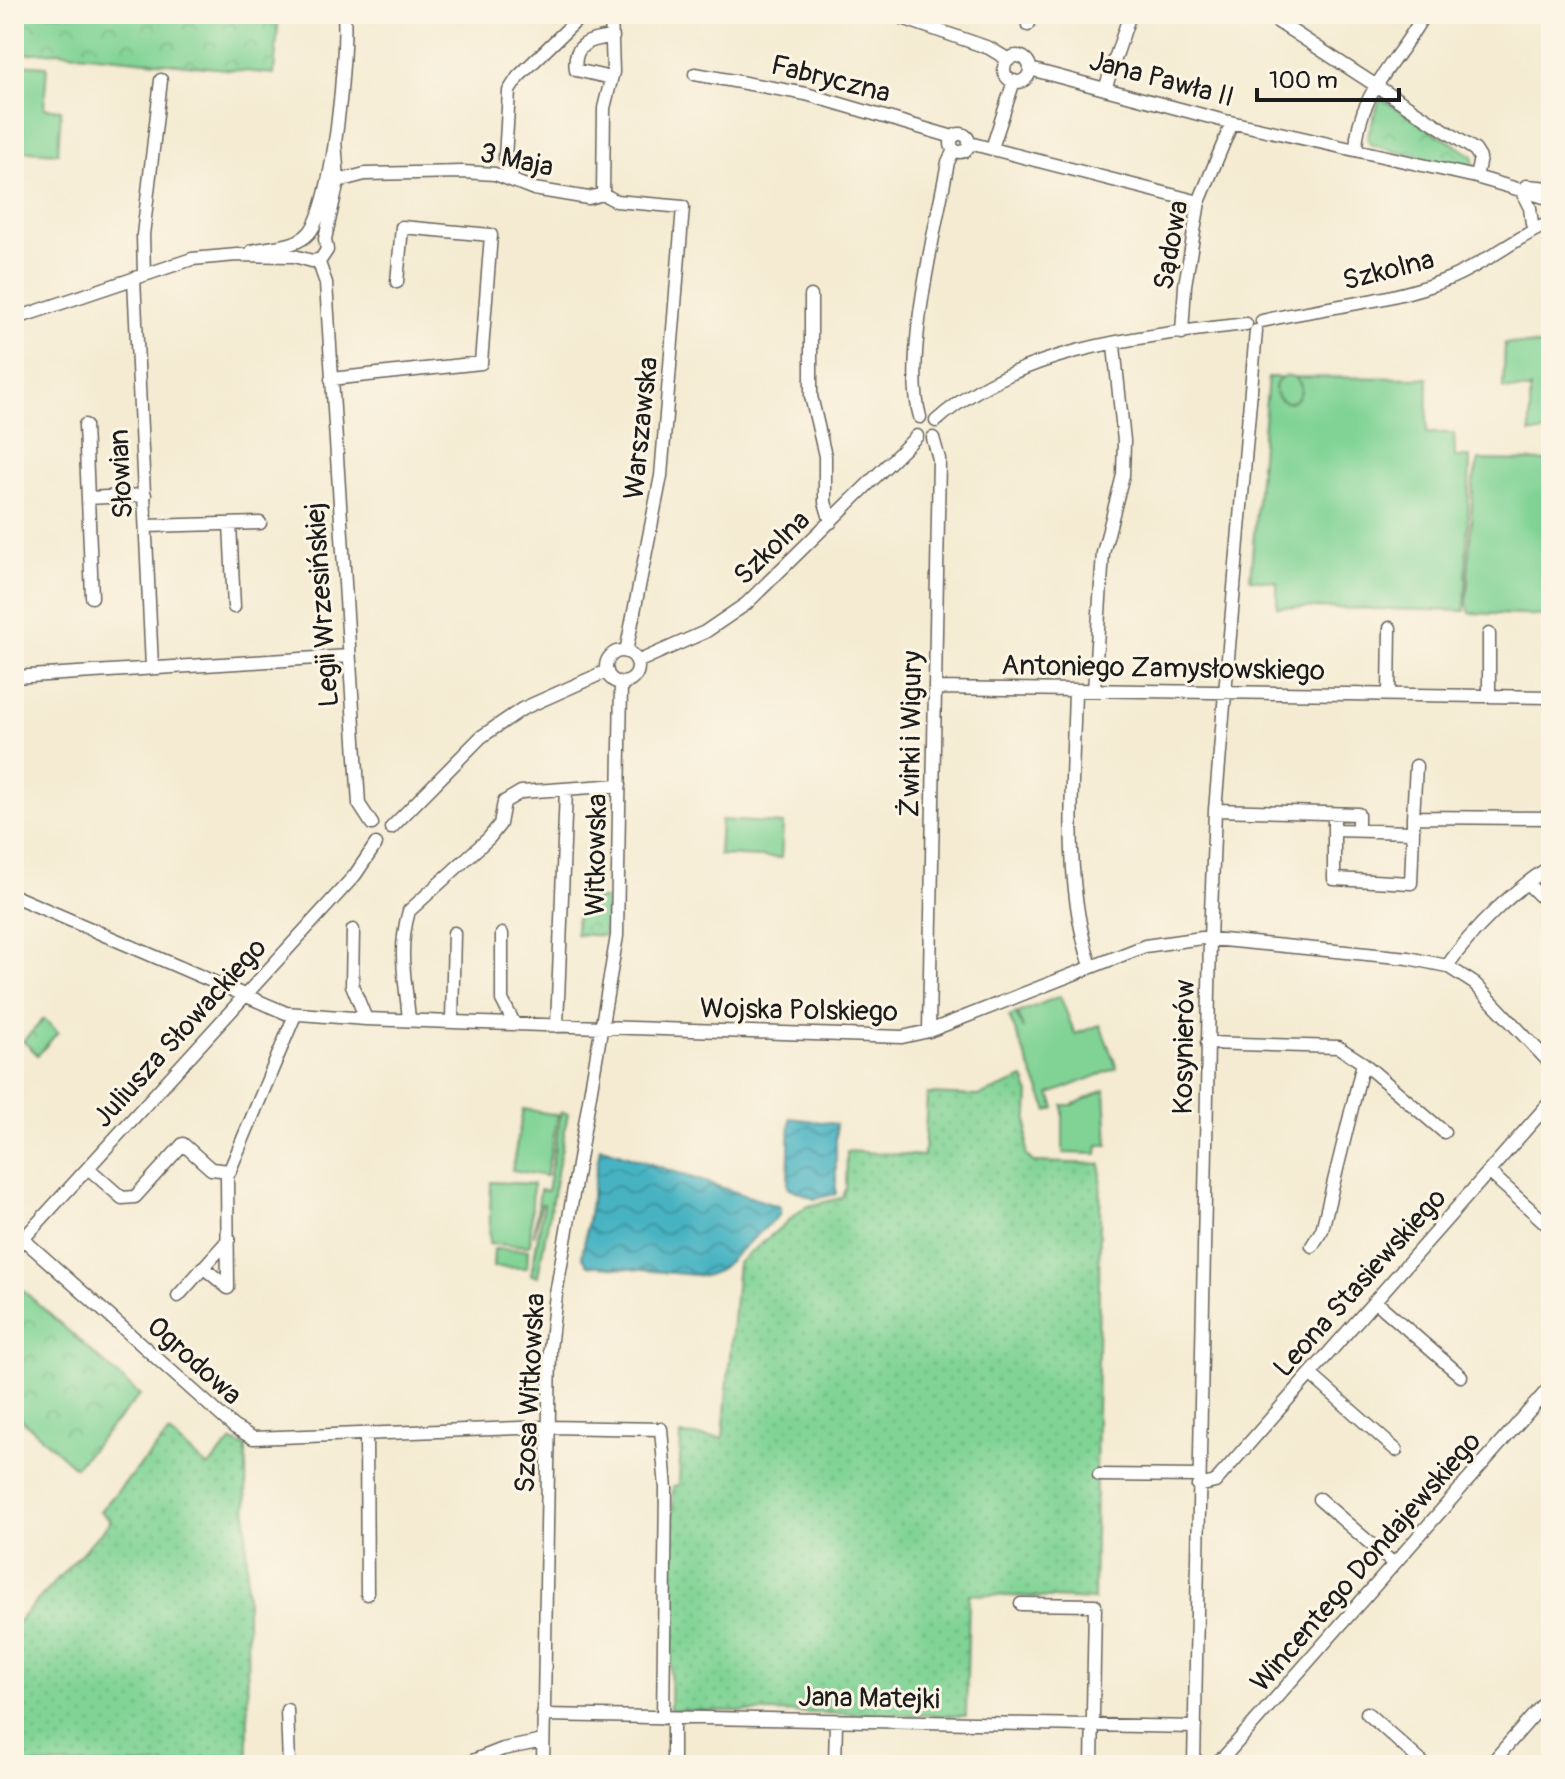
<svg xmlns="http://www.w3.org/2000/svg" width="1565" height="1779" font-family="Pangolin,sans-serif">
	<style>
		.grass { fill: #80d395; stroke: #4e7858; stroke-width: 2 }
		.park { fill: url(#park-crowns); stroke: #4e7858; stroke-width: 2 }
		.garden { fill: url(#garden-dots); stroke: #4e7858; stroke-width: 2 }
		.water { fill: url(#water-waves); stroke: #31686f; stroke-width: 2 }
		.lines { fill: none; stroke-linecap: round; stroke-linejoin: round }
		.minor-casing { stroke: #68645c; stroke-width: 15 }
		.minor { stroke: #fff; stroke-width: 12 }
		.labels { text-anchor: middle; stroke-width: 6; stroke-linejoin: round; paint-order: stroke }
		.street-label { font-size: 28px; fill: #1c1c1c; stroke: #fcf5e5 }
	</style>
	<defs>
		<pattern id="park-crowns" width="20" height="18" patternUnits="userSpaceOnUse" patternTransform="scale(2)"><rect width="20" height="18" fill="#80d395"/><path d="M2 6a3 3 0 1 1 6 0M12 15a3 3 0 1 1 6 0" fill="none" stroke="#6eb580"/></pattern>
		<pattern id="garden-dots" width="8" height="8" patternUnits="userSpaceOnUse" patternTransform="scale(2)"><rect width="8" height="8" fill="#80d395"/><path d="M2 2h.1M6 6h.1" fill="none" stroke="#6eb580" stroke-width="1.8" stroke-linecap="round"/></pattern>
		<pattern id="water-waves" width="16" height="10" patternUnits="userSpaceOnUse" patternTransform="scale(2)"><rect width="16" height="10" fill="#46b3c2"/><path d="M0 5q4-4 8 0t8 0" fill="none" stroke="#3a919d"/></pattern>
	</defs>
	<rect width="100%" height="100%" fill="#fcf5e5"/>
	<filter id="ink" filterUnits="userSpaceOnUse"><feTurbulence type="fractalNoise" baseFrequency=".0125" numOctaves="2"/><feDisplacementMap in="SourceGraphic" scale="16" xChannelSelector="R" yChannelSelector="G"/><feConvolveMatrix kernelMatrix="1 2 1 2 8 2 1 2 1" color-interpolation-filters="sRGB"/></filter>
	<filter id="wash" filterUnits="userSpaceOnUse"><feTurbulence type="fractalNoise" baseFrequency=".006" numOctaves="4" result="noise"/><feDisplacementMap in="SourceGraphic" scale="32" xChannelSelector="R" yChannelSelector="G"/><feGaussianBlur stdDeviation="1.8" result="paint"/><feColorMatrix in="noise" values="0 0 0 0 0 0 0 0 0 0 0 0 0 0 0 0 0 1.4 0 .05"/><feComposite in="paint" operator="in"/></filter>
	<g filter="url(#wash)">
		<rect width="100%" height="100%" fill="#f4ebd2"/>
		<path class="grass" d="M14,64l33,2 -3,42 17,2 -3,43 -44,-3z
			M1505,343l46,3v87h-21v-46l-1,3 -26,-1z
			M1268,377l160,1 -1,55h27l1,24h15l-5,154 -188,-4v-25l-27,-3z
			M1479,460l72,1v155l-81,-3 -3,-9 6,-122z
			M721,820l62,4 -2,34 -62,-3z
			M1060,996l15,38 25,-9 17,43 -67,26 5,14 -7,3 -39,-95 7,-3 7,16 -5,-16z
			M1105,1090l3,55h-10l-1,9 -34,-1v-48h9z
			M523,1109l35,6 -12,61 -34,-6z
			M561,1112l7,1 -30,163 -7,-1 13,-71h-3l-7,32 6,-46 7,1z
			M491,1182l42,2 -3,62 -41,-2z
			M494,1249l34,1 -1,18 -34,-1z"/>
		<path class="park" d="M14,14h265l-5,60 -216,-22 -44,2z
			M1380,98l93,58v10l-7,4 -95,-25 -4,-7z
			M1275 389a13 13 0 1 1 26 0a13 13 0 1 1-26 0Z
			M588,899h18l-2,37 -28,-2v-14z
			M44,1019l14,13 -20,23 -15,-14z
			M18,1286l122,109 -65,72 -61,-54v-122z"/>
		<path class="garden" d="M1024,1078l5,14 -3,63 7,7 68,2 -7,436 -125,-6 -3,122 -296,-6 3,-224 6,-1 2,-50 42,3 15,-175 67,-56 36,-9 5,-10 1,-37 77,5 3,-62 52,2z
			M169,1433l39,34 24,-26 14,6 2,318h-234v-139l97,-105 -11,-10z"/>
		<path class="water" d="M790,1118l46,6v70l-22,5 -26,-12z
			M600,1147l180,60v7l-62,57 -13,5 -117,-11 -6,-9z"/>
	</g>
	<g filter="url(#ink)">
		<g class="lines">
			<defs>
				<path id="minor" d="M891,14l98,34 20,12
					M1266,14l209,136 5,8 -4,19
					M1028,25l5,-11
					M1004 69a13 13 0 1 1 26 0a13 13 0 1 1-26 0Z
					M1030,69l191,51 255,57 75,22
					M695,74l111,20 147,43
					M611,78l-35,-8c-4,-26 14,-31 37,-33
					M1105,89l25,-75
					M951 143a9 9 0 1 1 18 0a9 9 0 1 1-18 0Z
					M969,143l230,59
					M992,148l22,-67
					M1356,150c1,-57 43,-89 68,-136
					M512,178l-7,-20 4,-67 9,-14 65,-63
					M338,181l27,-7 98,-2 32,2 39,15 54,9 15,-4 13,7 67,6 -22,269 -35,176
					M1526,186l25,2
					M1521,190l9,18 2,16
					M603,194l1,-86 9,-36 -2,-58
					M252,251c18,-5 44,-3 57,-18 25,-28 38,-180 35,-219
					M318,260l8,23 33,521 13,20
					M144,275l-1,-40 18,-155
					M134,278l18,389
					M811,296v100l14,60v46l6,20
					M14,319l178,-60 45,-4 57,1 18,5 9,-2 6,-9 -2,-11 13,-58 -3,-41
					M1262,321c62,-15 127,-18 186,-42 37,-15 67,-41 103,-57
					M1182,333l3,-48 14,-83 33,-79
					M331,379l150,-16 10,-128 -89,-8 -5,55
					M920,417c-17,-60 16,-190 28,-255l6,-12
					M936,421c81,-73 205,-85 310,-97
					M85,425l7,172
					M88,498l57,-3
					M230,524l4,83
					M146,526l114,-3
					M606 667a16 16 0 1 1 32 0a16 16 0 1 1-32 0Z
					M637,662l68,-30 41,-28 171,-168
					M14,677l335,-21
					M935,688l616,9
					M1075,690c-2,91 -13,189 16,276
					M1094,690l9,-137 20,-78 1,-34 -10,-95
					M1389,695l1,-67
					M1489,696v-62
					M1215,810l143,4v16
					M1334,814v16l79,2v-15l138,1
					M1413,817l3,-51
					M391,828l90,-91 41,-28 85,-38
					M1334,830v49l77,4 2,-51
					M1527,883l24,24
					M14,896l272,117 80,6 536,18 27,-6 216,-85 57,-8 206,20 39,8 28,18 76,80
					M353,930l-1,55 14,34
					M502,934v66l12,23
					M1447,966c26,-37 66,-76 104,-100
					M409,1020c-3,-39 -12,-68 0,-109l80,-73 11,-14 4,-22 17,-10 99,-7
					M452,1021l2,-88
					M557,1026l9,-236
					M929,1031l10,-572 -6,-21
					M1207,1043l131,4 25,16 81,69
					M88,1168l34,30 13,-1 48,-53 28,25 19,2
					M1489,1172l62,56
					M23,1239l211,188 19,11 295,-11 113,2 5,60 -3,229
					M1312,1246l10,-16 41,-167
					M14,1249l341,-374 21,-31
					M203,1267l25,21 -1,-111 68,-162
					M178,1296l51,-57
					M1375,1301l86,75
					M1310,1374l86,76
					M366,1436l1,158
					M1099,1475l99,1
					M1198,1486l17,-4 336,-381
					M1319,1499l75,65
					M1021,1604l74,1 -3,160
					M287,1710l2,55
					M1367,1713l58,52
					M543,1715l652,12
					M462,1765l41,-16 40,-8
					M543,1765l7,-416 6,-55 61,-358 4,-253
					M673,1765v-47
					M835,1765l1,-44
					M1194,1765l16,-826 5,-129 41,-479
					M1212,1765l12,-8 327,-371
					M1490,1765l61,-70"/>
			</defs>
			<use href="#minor" class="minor-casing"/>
			<use href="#minor" class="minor"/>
		</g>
	</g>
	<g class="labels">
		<g class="street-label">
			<text transform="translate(831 78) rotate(14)" y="10">Fabryczna</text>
			<text transform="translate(1162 78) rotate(15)" y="10">Jana Pawła II</text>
			<text transform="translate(517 159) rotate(12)" y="10">3 Maja</text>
			<text transform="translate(1170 245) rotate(-80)" y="10">Sądowa</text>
			<text transform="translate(1388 269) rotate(-14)" y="10">Szkolna</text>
			<text transform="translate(640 428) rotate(-84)" y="10">Warszawska</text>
			<text transform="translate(120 474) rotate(-93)" y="10">Słowian</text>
			<text transform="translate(771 547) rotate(-44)" y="10">Szkolna</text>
			<text transform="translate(321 605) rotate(-94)" y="10">Legii Wrzesińskiej</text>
			<text transform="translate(1163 667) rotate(1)" y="10">Antoniego Zamysłowskiego</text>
			<text transform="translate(910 734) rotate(-89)" y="10">Żwirki i Wigury</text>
			<text transform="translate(595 855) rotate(-89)" y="10">Witkowska</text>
			<text transform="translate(799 1009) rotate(1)" y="10">Wojska Polskiego</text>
			<text transform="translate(179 1032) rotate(-48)" y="10">Juliusza Słowackiego</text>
			<text transform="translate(1183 1047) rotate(-89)" y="10">Kosynierów</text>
			<text transform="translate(1359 1282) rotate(-48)" y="10">Leona Stasiewskiego</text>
			<text transform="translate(195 1360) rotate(42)" y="10">Ogrodowa</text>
			<text transform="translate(529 1393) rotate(-87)" y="10">Szosa Witkowska</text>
			<text transform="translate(1365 1561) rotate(-49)" y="10">Wincentego Dondajewskiego</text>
			<text transform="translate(869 1697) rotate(1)" y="10">Jana Matejki</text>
		</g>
	</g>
	<rect width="1565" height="1779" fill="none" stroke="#fcf5e5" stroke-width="48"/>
	<path d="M1257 88v12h142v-12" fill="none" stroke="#1c1c1c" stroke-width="4"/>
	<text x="1269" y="88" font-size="24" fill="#1c1c1c" stroke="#fcf5e5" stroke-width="6" paint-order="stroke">100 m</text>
</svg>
